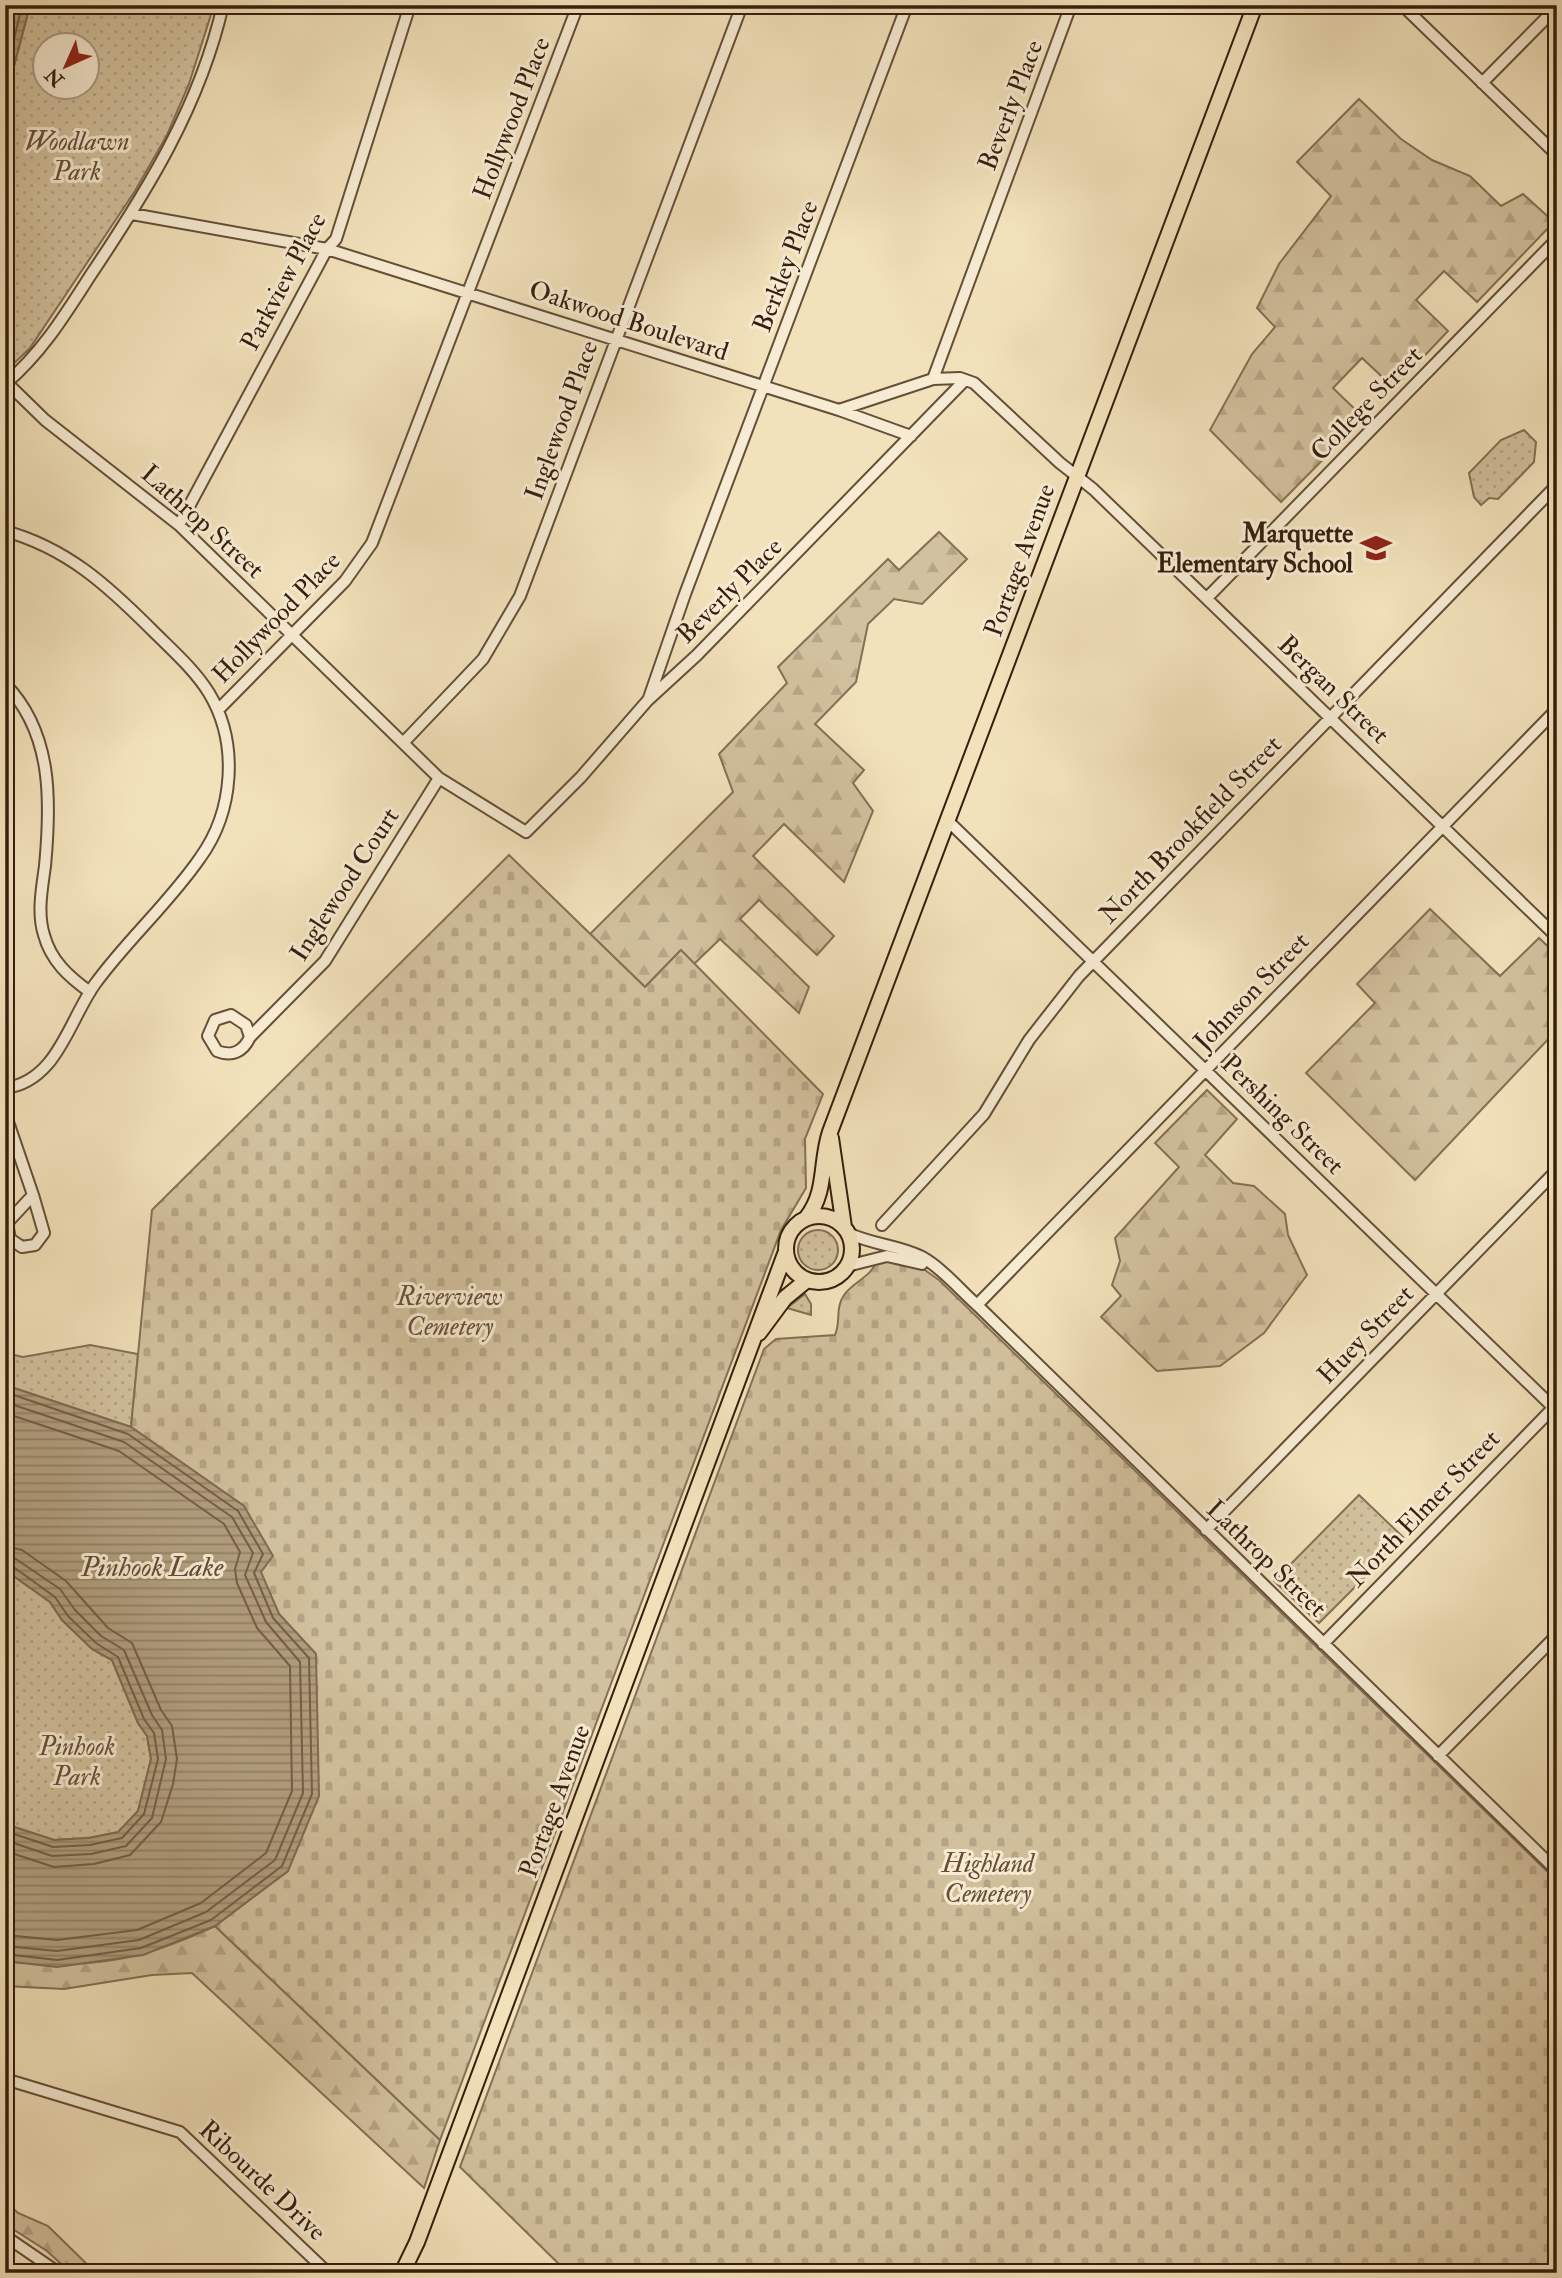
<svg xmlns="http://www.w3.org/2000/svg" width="1562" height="2278" font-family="'IM FELL Double Pica',serif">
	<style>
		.green { fill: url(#green-dots); stroke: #847056; stroke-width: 2; fill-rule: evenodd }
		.forest { fill: url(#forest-firs); stroke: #847056; stroke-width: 2 }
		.cemetery { fill: url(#cemetery-stones); stroke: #847056; stroke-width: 2 }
		.water { fill: url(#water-rules); stroke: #806b52; stroke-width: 2 }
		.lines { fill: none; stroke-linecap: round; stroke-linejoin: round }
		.shore { stroke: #745e47; stroke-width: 2 }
		.minor-casing { stroke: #654f39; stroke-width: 14 }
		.major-casing { stroke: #361e0e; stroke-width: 18 }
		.minor { stroke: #f7ecd3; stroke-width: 10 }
		.major { stroke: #f2e2bb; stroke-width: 14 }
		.labels { text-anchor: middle; stroke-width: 6; stroke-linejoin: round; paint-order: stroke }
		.street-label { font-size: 26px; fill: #361e0e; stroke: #f7ecd3 }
		.park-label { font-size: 26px; font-style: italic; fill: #654f39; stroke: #f7ecd3 }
		.poi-label { font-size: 26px; font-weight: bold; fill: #361e0e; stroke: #f7ecd3; text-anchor: end }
		.water-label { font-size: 28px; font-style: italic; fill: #614b36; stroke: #f7ecd3 }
	</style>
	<defs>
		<pattern id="green-dots" width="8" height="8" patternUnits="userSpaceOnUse" patternTransform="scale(1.75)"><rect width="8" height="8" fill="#d2c19e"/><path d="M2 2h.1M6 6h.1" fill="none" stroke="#b5a587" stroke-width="1.8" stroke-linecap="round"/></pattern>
		<pattern id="forest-firs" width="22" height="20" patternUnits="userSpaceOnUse" patternTransform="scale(1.75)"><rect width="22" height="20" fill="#d2c19e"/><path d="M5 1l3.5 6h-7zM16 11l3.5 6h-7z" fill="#b5a587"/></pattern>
		<pattern id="cemetery-stones" width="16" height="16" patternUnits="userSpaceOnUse" patternTransform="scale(1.75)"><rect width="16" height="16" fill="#d2c19e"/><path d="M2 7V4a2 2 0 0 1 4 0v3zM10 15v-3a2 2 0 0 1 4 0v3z" fill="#b5a587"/></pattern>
		<pattern id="water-rules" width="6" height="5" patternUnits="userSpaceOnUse" patternTransform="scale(1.75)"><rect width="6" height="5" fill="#b29f80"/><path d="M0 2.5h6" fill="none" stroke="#928167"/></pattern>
	</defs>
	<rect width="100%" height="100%" fill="#f2e2bb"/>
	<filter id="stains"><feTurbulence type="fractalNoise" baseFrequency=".00286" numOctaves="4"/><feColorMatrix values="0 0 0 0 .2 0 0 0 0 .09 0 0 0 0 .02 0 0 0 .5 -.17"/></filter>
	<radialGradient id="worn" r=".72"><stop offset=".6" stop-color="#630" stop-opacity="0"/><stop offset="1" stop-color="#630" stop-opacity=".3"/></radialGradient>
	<path class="green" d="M30,5h184l-25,79 -22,51 -32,56 -105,157 -25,24v-197l9,-109zM46,46h42v42h-42z
		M1524,430l12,12 -2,20 -36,37 -9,-1 -8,7 -7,-8 -5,-24 32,-33z
		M798 1250a20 20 0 1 1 40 0a20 20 0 1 1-40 0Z
		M805,1294l6,10v11l-24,-7z
		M90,1345l48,9 -7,73 -126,-42v-32l18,4z
		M1359,1495l45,43 -85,85 -45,-42z
		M5,1570l45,32 12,18 30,29 20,11 26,63 9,13 4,23 -13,52 -19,21 -30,6 -35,2 -49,-16z"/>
	<path class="forest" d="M1359,99l42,40 31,21 38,16 31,30 22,-12 31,28 -77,80 -33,-31 -28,29 32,31 -54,57 -32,-30 -29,30 31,30 -83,84 -71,-72 42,-76 23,-27 -18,-19 22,-44 52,-68 -34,-34z
		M939,532l28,27 -45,45 -28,-5 -26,25 -12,58 -41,42 49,46 -11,13 20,28 -29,71 -60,-58 -31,32 81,80 -17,19 -58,-55 -19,19 69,68 -10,26 -79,-74 -26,25 -14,-13 -35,36 -55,-53 143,-142 -14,-38 68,-71 -9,-16 110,-108 11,11z
		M1430,909l70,67 39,-38 18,17v82l-4,-3 -138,146 -109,-107 69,-70 -18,-19z
		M1207,1090l30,29 -32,36 28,28 21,3 31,28 3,21 19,40 -43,58 -44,33 -63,5 -56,-54 20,-21 -9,-11 8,-24 -5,-23 64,-71 -24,-24z
		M215,1926l225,214 -16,48 -232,-215 -40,2 -88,14 -59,-3v-25c82,9 136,0 210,-35z
		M5,2201l13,12 30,13 48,47h-25l-24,-22 -42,-27z"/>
	<path class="cemetery" d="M509,855l136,132 36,-37 142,144 -18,45 1,49 -25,42 -341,910 -225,-214 73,-55 28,-217 -37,-40 -19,-42 -16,-66 -113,-79 21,-217z
		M902,1261l20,7 17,12 618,601v392h-989l-108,-106 304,-818 12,-10 59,-4c6,-13 0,-27 9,-40 8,-12 28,-19 32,-33z"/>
	<path class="water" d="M5,5h25l-16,61 -9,109z
		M5,1385l126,42 113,79 29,50 -12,16 18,42 37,40 3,142 -31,75 -73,55 -72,29 -86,12 -52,-6v-137l49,16 35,-2 29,-6 20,-21 13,-52 -4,-23 -9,-13 -26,-63 -20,-11 -30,-29 -12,-18 -45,-32z"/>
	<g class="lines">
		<path class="shore" d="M5,119l3,-54 14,-60
			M5,1392l123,42 110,77 25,43 -9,19 19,45 36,40 3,136 -30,72 -71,54 -70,28 -84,12 -52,-6
			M5,1402l119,40 108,75 21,36 -8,22 21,47 34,40 3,131 -28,67 -69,52 -67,28 -82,11 -52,-5
			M5,1413l114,38 105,73 16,28 -5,17 2,14 20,45 33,38 2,125 -26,62 -65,50 -64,27 -80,10 -52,-5
			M5,1546l17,4 44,31 42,47 24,15 29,67 11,16 5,33 -4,25 -12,38 -31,33 -36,9 -40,3 -49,-16
			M5,1556l11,3 44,30 15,21 26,26 23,14 28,65 10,15 4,29 -14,59 -26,28 -35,8 -39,2 -47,-16
			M5,1565l7,1 43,31 13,19 28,27 22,14 26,62 10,14 4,26 -14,55 -22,24 -32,7 -37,2 -48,-16"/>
		<defs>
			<path id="minor" d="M1402,5l155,150
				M1482,83l75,-76
				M132,214l195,35 512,161 94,-31 27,-1 14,5 86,80 33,26 464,448
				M933,379l138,-374
				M7,383l38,37 134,105 260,253 87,54 55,-55 67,-77 49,-45 268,-275
				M5,384c36,-30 60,-69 85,-108 57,-85 110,-170 133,-271
				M839,410l72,26
				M179,525l148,-276 9,-10 74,-234
				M5,531c62,17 103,55 147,99 20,20 42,39 57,63 30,50 25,118 -9,165 -31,45 -73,82 -105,126 -26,36 -38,98 -90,104
				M1207,598l350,-359
				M5,684c48,49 46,118 40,182 -3,22 -8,47 -1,69 7,26 25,42 46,57
				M649,698l36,-104 222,-589
				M218,710l127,-129 27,-38 206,-538
				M403,743l80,-84 37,-63 222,-591
				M948,821l609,590
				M250,1037l-4,-12 -15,-10 -16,5 -7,16 9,15c15,6 26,1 33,-14l75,-76 114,-183
				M5,1113l28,82
				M33,1195l11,38 -9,12 -13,2 -12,-8 -3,-16z
				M882,1225l102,-111 45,-74 50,-64 478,-491
				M848,1233c25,12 51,12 74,24 20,11 38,33 55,48l580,566
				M847,1266l40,-10 35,8
				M977,1305l580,-596
				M1206,1530l351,-360
				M1323,1644l234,-240
				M1438,1756l119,-121
				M5,2079l175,53 146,139
				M5,2236l54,37"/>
			<path id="major" d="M831,1138l13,89
				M786 1249a33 33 0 1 1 66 0a33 33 0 1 1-66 0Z
				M807,1217c20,-25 13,-56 23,-85l425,-1127
				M759,1333l26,-35 22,-18
				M402,2273l15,-31 368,-988"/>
		</defs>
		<use href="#minor" class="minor-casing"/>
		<use href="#major" class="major-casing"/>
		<use href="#minor" class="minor"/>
		<use href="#major" class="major"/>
	</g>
	<defs>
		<symbol id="school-bare" viewBox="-9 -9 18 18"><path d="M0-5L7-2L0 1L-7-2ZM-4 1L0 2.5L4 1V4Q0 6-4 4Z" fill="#8f2418" stroke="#f7ecd3" stroke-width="2.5" paint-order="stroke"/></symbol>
	</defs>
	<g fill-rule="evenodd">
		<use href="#school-bare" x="1354" y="526" width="44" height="44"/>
	</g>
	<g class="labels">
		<g class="street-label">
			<text transform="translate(1010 105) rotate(-69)" y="9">Beverly Place</text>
			<text transform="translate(511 118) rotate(-69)" y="9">Hollywood Place</text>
			<text transform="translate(785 266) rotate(-69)" y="9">Berkley Place</text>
			<text transform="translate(283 281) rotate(-62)" y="9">Parkview Place</text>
			<text transform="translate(629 320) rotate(18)" y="9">Oakwood Boulevard</text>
			<text transform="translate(1366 403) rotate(-46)" y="9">College Street</text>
			<text transform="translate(561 420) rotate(-70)" y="9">Inglewood Place</text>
			<text transform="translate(203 521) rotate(42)" y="9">Lathrop Street</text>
			<text transform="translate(1019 560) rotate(-70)" y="9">Portage Avenue</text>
			<text transform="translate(729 590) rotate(-45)" y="9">Beverly Place</text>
			<text transform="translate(276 617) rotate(-46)" y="9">Hollywood Place</text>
			<text transform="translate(1334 689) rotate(44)" y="9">Bergan Street</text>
			<text transform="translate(1190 829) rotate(-46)" y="9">North Brookfield Street</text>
			<text transform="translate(344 884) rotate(-57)" y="9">Inglewood Court</text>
			<text transform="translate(1251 991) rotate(-46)" y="9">Johnson Street</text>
			<text transform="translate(1283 1114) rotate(44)" y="9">Pershing Street</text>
			<text transform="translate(1365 1334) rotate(-46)" y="9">Huey Street</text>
			<text transform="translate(1423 1508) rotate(-46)" y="9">North Elmer Street</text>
			<text transform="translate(1267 1558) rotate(44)" y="9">Lathrop Street</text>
			<text transform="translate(554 1801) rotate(-70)" y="9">Portage Avenue</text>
			<text transform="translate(263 2180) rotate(43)" y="9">Ribourde Drive</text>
		</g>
		<g class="park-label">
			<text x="77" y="150">Woodlawn<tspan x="77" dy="30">Park</tspan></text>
			<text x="450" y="1305">Riverview<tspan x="450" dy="30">Cemetery</tspan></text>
			<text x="77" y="1755">Pinhook<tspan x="77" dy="30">Park</tspan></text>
			<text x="988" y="1872">Highland<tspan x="988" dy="30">Cemetery</tspan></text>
		</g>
		<g class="poi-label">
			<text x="1353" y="542">Marquette<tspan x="1353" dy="30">Elementary School</tspan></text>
		</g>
		<g class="water-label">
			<text x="152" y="1576">Pinhook Lake</text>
		</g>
	</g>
	<rect width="1562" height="2278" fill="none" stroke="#f2e2bb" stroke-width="28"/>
	<rect x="7" y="7" width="1548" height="2264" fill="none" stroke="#361e0e" stroke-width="3.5"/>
	<rect x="14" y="14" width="1534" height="2250" fill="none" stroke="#361e0e" stroke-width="2"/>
	<g transform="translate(66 66) rotate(225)"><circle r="33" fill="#f7ecd3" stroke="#aa9a84" stroke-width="2"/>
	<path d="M0-5L12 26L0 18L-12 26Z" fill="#8f2418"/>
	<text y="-10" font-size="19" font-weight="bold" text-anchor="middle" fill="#361e0e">N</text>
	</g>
	<rect width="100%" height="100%" filter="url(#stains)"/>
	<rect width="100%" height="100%" fill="url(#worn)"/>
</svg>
